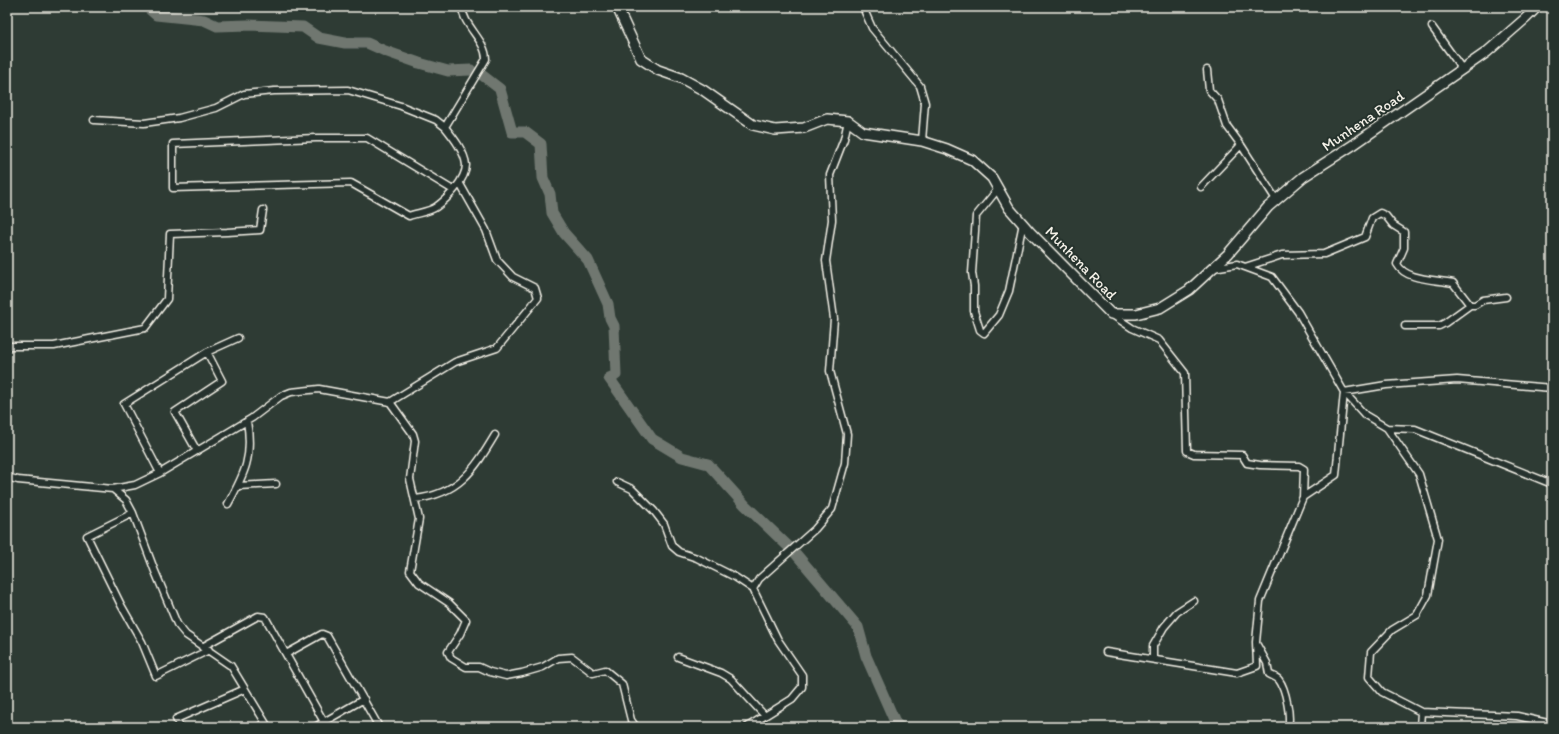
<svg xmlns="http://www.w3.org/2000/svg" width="1559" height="734" font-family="Itim,sans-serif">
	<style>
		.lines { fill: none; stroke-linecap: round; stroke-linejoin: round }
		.river { stroke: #6f7770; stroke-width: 11 }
		.street-casing { stroke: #f4f1e8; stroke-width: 9 }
		.secondary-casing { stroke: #f4f1e8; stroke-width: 12 }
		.street { stroke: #26332d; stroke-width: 6 }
		.secondary { stroke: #26332d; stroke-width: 9 }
		.labels { text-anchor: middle; stroke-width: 4; stroke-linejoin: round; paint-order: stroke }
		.street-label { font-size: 15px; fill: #f4f1e8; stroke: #26332d }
	</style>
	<rect width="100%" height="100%" fill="#2e3b34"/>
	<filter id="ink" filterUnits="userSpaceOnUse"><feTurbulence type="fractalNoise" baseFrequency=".025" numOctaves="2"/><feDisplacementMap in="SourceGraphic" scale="8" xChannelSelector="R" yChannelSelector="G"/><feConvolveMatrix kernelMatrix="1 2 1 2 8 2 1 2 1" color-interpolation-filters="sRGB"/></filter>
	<g filter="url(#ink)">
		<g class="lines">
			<path class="river" d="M147,7l9,8 48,5 13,6 31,-1 55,2 16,11 26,5h22l18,8 34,12 29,8 23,-1
				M482,75l18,14 12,43h13l16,12 2,34 7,16 2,19 12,20 24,27 20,44 2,14 4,8 2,49 -7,3 43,61 30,18 26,7 37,41 45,43
				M796,554l62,73 8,29 30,68 5,3"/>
			<defs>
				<path id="street" d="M865,7v5l7,16 48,58 5,17 -3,38
					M1432,27l31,43
					M1207,70l2,20 9,10 9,26 14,19 36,56
					M94,120l50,3 35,-5 37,-10 28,-14 30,-3 74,-1 53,16 35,14 9,7
					M1201,187l40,-42
					M998,189l-22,27 -1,15 -3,42 2,13v25l6,19 4,3 15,-18 10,-24 14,-68
					M453,190l-86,-52h-51l-143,6v44l178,-5 58,33c8,-3 20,-4 27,-9 11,-8 30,-27 30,-42 -1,-13 -13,-28 -21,-38l41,-68c0,-19 -23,-33 -24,-52
					M1245,267l37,-12 42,-1 41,-17 7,-19 8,-5 6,3 7,9 11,7v16l-7,16c9,17 39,15 56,19l17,22h5l8,-5 23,-3
					M1213,268l24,-4 35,13 26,35 46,80 21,23 22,13 32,46 19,65 -10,56 -11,20 -25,15 -21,22 -2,25 13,15 39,20 96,4 35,8
					M1111,314l21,14 27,12 26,33 2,78 7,3 48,1 5,8 13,2 39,1 5,3 -1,28
					M1405,326h34l6,-3 25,-18
					M7,346h47l91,-18 22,-29 3,-65 57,-2 33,-2 3,-20
					M390,402l23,32 2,7 -5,38 9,40 -9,52 9,12 30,20 17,17 -6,14 -12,18 3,6 15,9h13l11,5 16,4 16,-3 21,-6 15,-9 14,-1 21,16 12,-3 17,14 9,36 5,7
					M1387,428l28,1 137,55
					M197,451l-22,-39 47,-31 -15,-29
					M160,473l-36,-69 83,-52 31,-14
					M7,477l11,3 95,9 22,-4 25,-12 92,-55 29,-22 10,-4 28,-3 71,13 65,-40 42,-14 41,-50 -3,-10 -22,-11 -16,-17 -11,-30 -26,-46
					M617,482l15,7 22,22 10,13 8,22 7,6 18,6 38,19 18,12
					M238,486l38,-2
					M113,489l13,11 7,13 21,56 23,55 9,11 45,31 37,61
					M415,499c44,-5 59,-29 80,-64
					M228,504c17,-31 25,-47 19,-83
					M133,513l-46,23 34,69 21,37 14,34 53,-26
					M1257,645l10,18 2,11c3,2 8,3 10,6 7,9 12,37 9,47
					M202,647l56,-31 7,1 59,105
					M1106,652l131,21 20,-7 -1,-24 4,-41 43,-104 33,-22 8,-83 42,-7 71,-5 95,8
					M286,654l36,-20 5,2 52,91
					M678,657l43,16 10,6 34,37
					M1153,659v-13l11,-19 13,-15 17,-11
					M180,727l-4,-8 69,-30
					M258,727l8,-3
					M315,727l49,-28
					M747,727l45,-28 10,-12v-12l-24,-35 -25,-51 6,-10 56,-50 17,-20 13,-46 2,-29 -17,-63 4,-52 -8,-58 6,-41 -2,-45 14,-36 4,-18
					M1420,727l1,-15"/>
				<path id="secondary" d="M617,7l24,52 17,11 23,8 22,12 50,35 22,5 29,-2 23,-9 21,2 15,11 59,9 25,8 25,11 20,18 17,30 21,24 81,82h25l24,-6 29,-18 39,-36 40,-47 35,-30 50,-32 134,-93 39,-34 11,-11"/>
			</defs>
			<use href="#street" class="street-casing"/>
			<use href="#secondary" class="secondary-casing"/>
			<use href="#street" class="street"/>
			<use href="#secondary" class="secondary"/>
		</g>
	</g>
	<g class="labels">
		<g class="street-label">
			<text transform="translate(1363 121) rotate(-34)" y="5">Munhena Road</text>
			<text transform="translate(1081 263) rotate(46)" y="5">Munhena Road</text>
		</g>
	</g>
	<rect width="1559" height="734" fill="none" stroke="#26332d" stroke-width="24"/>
	<rect x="12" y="12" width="1535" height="710" fill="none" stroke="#f4f1e8" stroke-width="1.5" filter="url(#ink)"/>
</svg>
